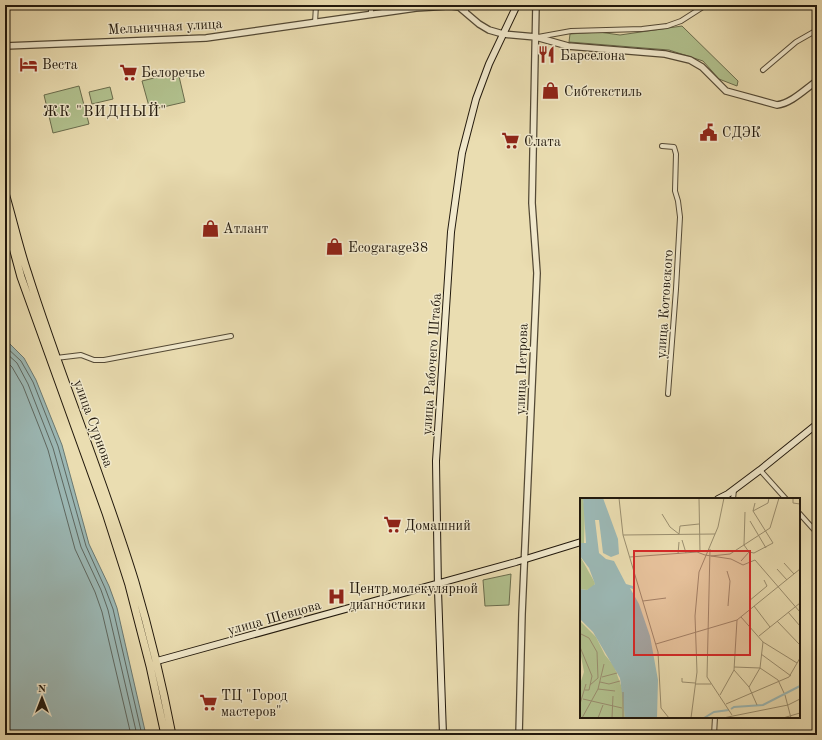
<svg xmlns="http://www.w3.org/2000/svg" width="822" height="740" font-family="'Old Standard TT',serif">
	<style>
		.green { fill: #b2c28f; stroke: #6a6d4e }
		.water { fill: #9cb9b6; stroke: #6b7972 }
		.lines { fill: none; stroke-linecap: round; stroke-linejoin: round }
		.shore { stroke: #5e6861; stroke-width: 1 }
		.minor-casing { stroke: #534935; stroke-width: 6 }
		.tertiary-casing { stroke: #534935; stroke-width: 8 }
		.secondary-casing { stroke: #21180c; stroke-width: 8 }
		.primary-casing { stroke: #21180c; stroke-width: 9 }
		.minor { stroke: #f1e9cc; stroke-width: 4 }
		.tertiary { stroke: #f1e9cc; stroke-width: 5.5 }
		.secondary { stroke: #f1e9cc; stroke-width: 6 }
		.primary { stroke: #eaddb1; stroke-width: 7 }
		.labels { text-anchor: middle; stroke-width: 3; stroke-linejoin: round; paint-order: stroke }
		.street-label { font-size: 14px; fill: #21180c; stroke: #f1e9cc }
		.poi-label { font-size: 14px; fill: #21180c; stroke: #f1e9cc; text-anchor: start }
		.neighbourhood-label { font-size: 15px; letter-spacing: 1px; fill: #21180c; stroke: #f1e9cc }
		.inset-river { fill: none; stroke: #9cb9b6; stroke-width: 2 }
		.inset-road { fill: none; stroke: #9a8e6f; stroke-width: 1 }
		.view { fill: #d62828; fill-opacity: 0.15; stroke: #d62828; stroke-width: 2 }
		.inset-edge { fill: none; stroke: #21180c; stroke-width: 2 }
	</style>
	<rect width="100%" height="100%" fill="#eaddb1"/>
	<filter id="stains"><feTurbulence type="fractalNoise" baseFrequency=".005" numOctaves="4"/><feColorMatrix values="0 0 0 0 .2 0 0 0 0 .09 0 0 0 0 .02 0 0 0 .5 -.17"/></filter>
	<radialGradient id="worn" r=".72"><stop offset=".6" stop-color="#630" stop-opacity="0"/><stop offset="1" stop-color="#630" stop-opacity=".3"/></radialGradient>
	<path class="green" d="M682,26l56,55 -1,5 -18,-7 -16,-18 -34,-11 -100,-8 1,-8 29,-2 21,3z
		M178,72l7,30 -35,8 -8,-29z
		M79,86l10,38 -36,9 -9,-38z
		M110,87l3,12 -21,5 -3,-12z
		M511,574l-2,31 -24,1 -2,-26z"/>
	<path class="water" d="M5,339l19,19 12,22 26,65 27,99 20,42 8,22 29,127h-141z"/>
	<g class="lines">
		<path class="shore" d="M5,346l16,15 12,21 25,64 28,100 19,42 8,21 29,126
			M5,352l12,11 11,21 25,64 28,99 20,43 7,20 29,125
			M5,360l7,7 11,19 17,43 8,21 27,99 20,43 7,20 29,123"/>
		<defs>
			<path id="minor" d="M466,5v7
				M371,15v-10
				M315,23l1,-18
				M538,37l33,-6 71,-2 25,-3 14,-5 25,-16
				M763,70l33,-28 21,-12
				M662,146l12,1 2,7 -1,37 3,10 2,16 -4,72 -8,105
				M56,358l25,-3 13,5h10l127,-24
				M760,470l26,29
				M733,499l1,-9
				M799,513l18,20
				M714,735l1,-18"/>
			<path id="tertiary" d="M5,46l201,-8 210,-30 34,-2 9,1 20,17 10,6 14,4 33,3 32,9 97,8 25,6 12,7 24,24 51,14c15,-2 28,-16 40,-24
				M519,735l3,-121 15,-341 -5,-70 4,-198"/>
			<path id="secondary" d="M718,499l10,-5 32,-24 57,-46
				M157,661l359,-99 65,-20
				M443,735l-5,-145 -2,-129 15,-229 11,-79 14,-54 13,-35 28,-59"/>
			<path id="primary" d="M5,193c8,27 14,55 23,81 33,104 75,204 107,308 15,51 27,101 37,153
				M5,218l16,59 85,236 23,72 21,81 15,69"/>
		</defs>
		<use href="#minor" class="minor-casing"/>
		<use href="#tertiary" class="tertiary-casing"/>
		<use href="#secondary" class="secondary-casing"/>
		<use href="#primary" class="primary-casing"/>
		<use href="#minor" class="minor"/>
		<use href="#tertiary" class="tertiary"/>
		<use href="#secondary" class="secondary"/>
		<use href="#primary" class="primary"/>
	</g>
	<defs>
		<symbol id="restaurant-bare" viewBox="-9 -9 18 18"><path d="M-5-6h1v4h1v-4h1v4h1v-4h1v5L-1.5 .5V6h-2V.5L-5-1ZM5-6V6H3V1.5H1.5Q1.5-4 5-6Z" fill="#8f2418" stroke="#f1e9cc" stroke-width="2.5" paint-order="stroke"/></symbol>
		<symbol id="hotel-bare" viewBox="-9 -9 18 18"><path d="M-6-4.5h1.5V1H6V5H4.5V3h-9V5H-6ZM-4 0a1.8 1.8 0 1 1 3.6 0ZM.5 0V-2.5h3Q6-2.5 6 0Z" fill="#8f2418" stroke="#f1e9cc" stroke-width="2.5" paint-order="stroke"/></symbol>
		<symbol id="supermarket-bare" viewBox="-9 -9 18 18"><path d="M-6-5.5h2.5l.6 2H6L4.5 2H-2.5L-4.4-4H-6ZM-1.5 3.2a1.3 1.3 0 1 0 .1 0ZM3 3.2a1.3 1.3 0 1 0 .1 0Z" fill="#8f2418" stroke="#f1e9cc" stroke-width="2.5" paint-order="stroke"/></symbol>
		<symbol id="shop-bare" viewBox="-9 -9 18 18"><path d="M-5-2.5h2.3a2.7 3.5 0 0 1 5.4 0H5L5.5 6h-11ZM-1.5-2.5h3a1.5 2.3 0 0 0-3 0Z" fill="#8f2418" stroke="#f1e9cc" stroke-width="2.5" paint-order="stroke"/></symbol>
		<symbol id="civic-bare" viewBox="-9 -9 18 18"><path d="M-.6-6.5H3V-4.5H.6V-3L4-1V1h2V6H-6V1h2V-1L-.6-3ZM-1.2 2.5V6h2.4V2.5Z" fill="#8f2418" stroke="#f1e9cc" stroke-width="2.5" paint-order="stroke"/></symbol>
		<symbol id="hospital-bare" viewBox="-9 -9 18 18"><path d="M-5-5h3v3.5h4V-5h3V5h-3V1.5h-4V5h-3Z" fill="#8f2418" stroke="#f1e9cc" stroke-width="2.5" paint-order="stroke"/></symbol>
	</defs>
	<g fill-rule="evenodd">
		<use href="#restaurant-bare" x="534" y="42" width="25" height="25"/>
		<use href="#hotel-bare" x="16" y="52" width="25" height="25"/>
		<use href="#supermarket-bare" x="116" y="60" width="25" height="25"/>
		<use href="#shop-bare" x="538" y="78" width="25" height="25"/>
		<use href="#civic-bare" x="696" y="120" width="25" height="25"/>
		<use href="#supermarket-bare" x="498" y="128" width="25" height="25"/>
		<use href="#shop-bare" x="198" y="216" width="25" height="25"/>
		<use href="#shop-bare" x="322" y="234" width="25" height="25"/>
		<use href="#supermarket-bare" x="380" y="512" width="25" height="25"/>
		<use href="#hospital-bare" x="324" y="584" width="25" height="25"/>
		<use href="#supermarket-bare" x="196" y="690" width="25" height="25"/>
	</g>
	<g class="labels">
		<g class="street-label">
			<text transform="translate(165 26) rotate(-3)" y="5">Мельничная улица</text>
			<text transform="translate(664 304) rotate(-86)" y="5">улица Котовского</text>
			<text transform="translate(431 364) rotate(-86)" y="5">улица Рабочего Штаба</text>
			<text transform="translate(521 369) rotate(-88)" y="5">улица Петрова</text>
			<text transform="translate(94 423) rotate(70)" y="5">улица Сурнова</text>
			<text transform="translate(274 617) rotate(-16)" y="5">улица Шевцова</text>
		</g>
		<g class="poi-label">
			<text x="560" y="60">Барселона</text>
			<text x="42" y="69">Веста</text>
			<text x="141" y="77">Белоречье</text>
			<text x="564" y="96">Сибтекстиль</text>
			<text x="722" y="137">СДЭК</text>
			<text x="524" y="146">Слата</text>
			<text x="223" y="233">Атлант</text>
			<text x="348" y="252">Ecogarage38</text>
			<text x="405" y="530">Домашний</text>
			<text x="349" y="593">Центр молекулярной<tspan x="349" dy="16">диагностики</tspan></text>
			<text x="221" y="700">ТЦ "Город<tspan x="221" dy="16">мастеров"</tspan></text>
		</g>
		<g class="neighbourhood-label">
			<text x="105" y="116">ЖК "ВИДНЫЙ"</text>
		</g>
	</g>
	<g transform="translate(580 498)">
		<rect width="220" height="220" fill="#eaddb1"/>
		<path d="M0,0h3l2,13 -1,33 -4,-1zM0,58l15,27 -2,5 -6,2 -7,-1zM0,123l16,16 9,18 9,11 9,25 2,27h-45v-34l4,-12 -4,-21z" fill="#b2c28f"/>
		<path d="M3,0h20l15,41 1,15 -8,3 -8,-4 -4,-33h-4l4,33 7,6 8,2 12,23 7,2v3l-3,-1 9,16 11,32 8,44 -1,38h-32l-5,-40 -27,-46 -13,-13v-30l7,1 8,-6 -6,-16 -9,-12v-13h6z" fill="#9cb9b6"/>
		<path class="inset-river" d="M0,101l29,26 31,58 2,26 -3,9M151,211l3,-2 29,-2 37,-19M124,220l10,-6 15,-2"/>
		<path class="inset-road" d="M39,0l4,37 35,117 3,56 8,10M119,0l1,54M213,0v5l7,1M173,13l15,-8 1,-5M165,14l-1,33 5,7M82,16l8,13 9,7 1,-8 19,-2M170,23l16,27M43,37l92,-1M102,42l4,13M130,51l-3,128 25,38M98,56l1,-12M131,58l19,-2 40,-26 9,-30M50,59l67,-5 8,3 26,4 12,6 12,-5 45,52M161,63l8,-9 5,1 19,-10 -20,-32 2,-8M204,65l10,11M197,71l10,11M147,73l3,10 -2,25M63,103l23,-3M169,103l18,-15 -3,-6M174,108l16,21M208,114l12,14M161,119l22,25 34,21M197,123l23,24M1,136l8,4 8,14 1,26 -8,7M179,138l41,-33M76,146l81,-24 63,-51M0,149l12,29 -3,14h-4M181,156l30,22M154,169l26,1 18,12 6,13M154,172l15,17 8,18M22,179l15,-4M102,180v4l13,1M20,184l9,2 11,-3M115,186h16M169,189l11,-19 3,-26M18,191l17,2M43,194v26M140,197l14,-25 3,-50M205,197l6,23M3,201l39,9M0,206l6,-20M146,206l63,-27 11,-19M2,220l16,-29 6,-25M18,220l5,-13M32,220l1,-22M111,220l6,-46 -2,-56 4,-44 19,-45 6,-29M143,220l65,-13 12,-6M203,220l17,-5"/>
		<path class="view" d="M54,53h116v104h-116z"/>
		<rect width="220" height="220" class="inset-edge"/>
	</g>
	<rect width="822" height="740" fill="none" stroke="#eaddb1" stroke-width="20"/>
	<rect x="6" y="6" width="810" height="728" fill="none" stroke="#21180c" stroke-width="2"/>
	<rect x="10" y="10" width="802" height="720" fill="none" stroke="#21180c"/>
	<g transform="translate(42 698)" stroke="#f1e9cc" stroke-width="3" paint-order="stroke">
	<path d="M0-3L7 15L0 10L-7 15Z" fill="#21180c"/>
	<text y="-6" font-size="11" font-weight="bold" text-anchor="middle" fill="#21180c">N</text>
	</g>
	<rect width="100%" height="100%" filter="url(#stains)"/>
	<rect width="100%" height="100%" fill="url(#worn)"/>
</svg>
